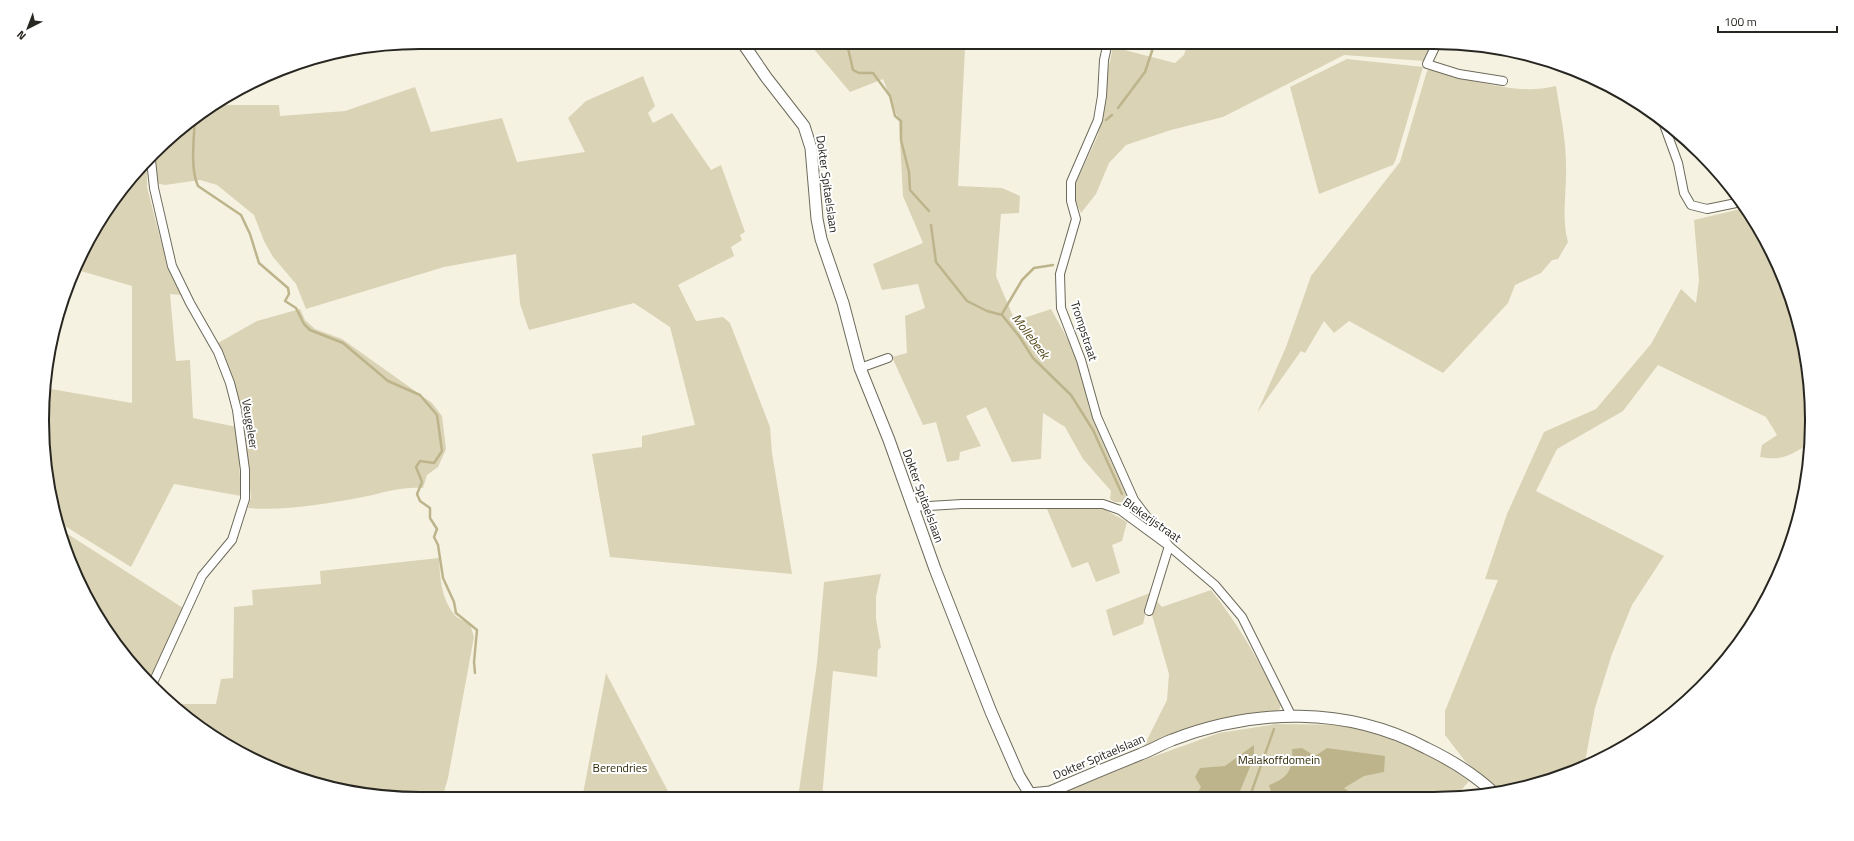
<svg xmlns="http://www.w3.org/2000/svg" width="1854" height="841" font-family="'Titillium Web',sans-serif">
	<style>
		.green { fill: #dad3b6 }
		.water { fill: #bdb48b }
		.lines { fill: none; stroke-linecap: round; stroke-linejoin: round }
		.stream { stroke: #bdb48b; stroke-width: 2.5 }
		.minor-casing { stroke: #6d6a5b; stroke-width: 10 }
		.tertiary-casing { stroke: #6d6a5b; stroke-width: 13 }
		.minor { stroke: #fff; stroke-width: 8 }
		.tertiary { stroke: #fff; stroke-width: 11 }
		.labels { text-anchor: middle; stroke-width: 4; stroke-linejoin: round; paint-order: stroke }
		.street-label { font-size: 12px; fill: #282620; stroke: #fff }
		.park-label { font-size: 12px; fill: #312a07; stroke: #fff }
		.water-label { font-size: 13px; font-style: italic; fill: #534817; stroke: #fff }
		.rim { fill: none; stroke: #282620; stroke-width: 2 }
	</style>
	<rect width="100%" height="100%" fill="#f6f2e2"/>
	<path class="green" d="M818,42h171l-24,7 -7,137 44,2 18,8 -1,17 -18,1 -5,62 19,45 36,-12 20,36 10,22 8,41 35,77 3,12 -4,5h-9l-4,-3 1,-8 -28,-32 -18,-32 -22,-14 -2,46 -29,3 -26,-55 -20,9 15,30 -21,6 -1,8 -12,2 -11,-40 -13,3 -31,-68 15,-4 -2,-37 20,-8 -7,-24 -36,6 -9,-26 50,-21 -20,-47 -4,-75 -16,-42 -33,13 -38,-45z
		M1188,42h218l2,3 4,-3h18l1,2 -7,17 -80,-6 -121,62 -52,13 -45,15 -17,18 -13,31 -15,19 -6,-13v-15l23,-50 7,-30 2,-30 6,-28 62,16 9,-8z
		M1347,59l76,8 -27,92 -3,6 -74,29 -29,-107z
		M1431,68c20,10 81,23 103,21 8,0 15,-2 22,-3 4,26 10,53 10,79 1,26 -5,52 2,77l-10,17 -6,1 -11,13 -26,12 -7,18 -65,70 -94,-52 -15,12 -10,-12 -19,32 -4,-2 -44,62 29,-66 25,-71 89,-114 27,-91z
		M643,76l12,30 -7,7 5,10 19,-10 39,57 10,-5 24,67 -5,3 2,5 -11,7 3,9 -56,29 18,36 27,-4 7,6 40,104 2,26 20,121 -182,-17 -18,-103 50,-7v-11l53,-11 -25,-98 -36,-24 -105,27 -9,-26 -4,-50 -72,13 -138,42 -10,-25 -23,-27 -9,-16 -10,-26 -37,-30 -17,-5 -35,5 -10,-2v-28l16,-19 43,-31h65l1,11 65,-5 70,-24 16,45 71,-14 15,44 68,-10 -17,-34 18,-17z
		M147,166v21l20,78 15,30 -12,-1 6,67 14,-1 3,58 44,9 4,69 -67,-12 -43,83 -71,-44 -11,-29 -7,-74 3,-32 87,15v-117l-51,-15 -4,1 16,-41z
		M1745,208l28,45 26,70 12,73 -1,47c-19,12 -27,18 -50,14l2,-12 15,-10 -11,-18 -108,-52 -35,46 -66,38 -21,42 128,65 -32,49 -20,49 -17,54 -11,59 -5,3 -80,21 -34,-30 -20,-26v-24l53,-131 -13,-1 22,-65 37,-82 52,-23 55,-65 30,-55 15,14 3,-23 -5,-60z
		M300,309l5,11 10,9 27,10 90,64 10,13 4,33 -8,18 -11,8 -4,13c-20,-2 -41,5 -60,9 -37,7 -78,14 -115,11l3,-11c-6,-52 -9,-107 -33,-154l39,-22z
		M1087,507l15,1 25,14 -5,19 -10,4 8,28 -24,9 -8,-20 -16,6 -25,-59z
		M63,531l120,77 -34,75 -13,-13 -43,-60z
		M439,558c1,19 2,40 15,56 3,5 11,7 16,10l4,13 -26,141 -6,21h-22l-121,-20 -109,-58 -18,-17h44l5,-25 12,-1 1,-71 19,-2 -1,-15 69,-6 -1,-13z
		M881,574l-5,23v22l5,28 -3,3 -1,27 -44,-6 -11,127h-24l19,-135 7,-81z
		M1211,590c29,36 50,75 70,115l-2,5 -4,1 -57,10 -75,27 24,-48 2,-26 -17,-59 3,-16 7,8z
		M1150,593l-7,31 -30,12 -7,-26z
		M606,673l65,124v1l-89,1z
		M1276,724l80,1 69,27 44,29 -11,13 1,2 -7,-2 -2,2 -397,1 77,-32 89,-32z"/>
	<path class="water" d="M1254,745v12l-16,39 -42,-1 5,-8 -6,-10 5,-9 25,-2z
		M1302,748l13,8 12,-8 58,8 -1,16 -20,4 -20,12 11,8h-83l-3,-11c18,-6 25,-16 23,-36z"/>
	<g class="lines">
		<path class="stream" d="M842,42l6,6 5,22 6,3h14l17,23 5,20 6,5v19l8,32 1,18 19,21
			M1118,108l27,-36 10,-30
			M195,118c-1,20 -5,51 3,68l43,29 9,19 9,29 29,25 1,6 -4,7 11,7 8,16 6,6 33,13 45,38 32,14 17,20 5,36 -8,12 -14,-2 -4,6 6,15 -5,12 3,7 10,7v10l7,11 -3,8 4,8 5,33 11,24 2,11 21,17 -3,32 1,11
			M1106,120l6,-5
			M931,225l5,37 31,39 20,10 15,4 17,21 14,22 38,37 22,35 29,64
			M1002,314l20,-34 12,-12 19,-3
			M1250,796l24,-67"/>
		<defs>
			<path id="minor" d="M1108,42l-4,18 -2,36 -4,24 -27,62v19l5,18 -16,55 1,34 20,52 16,57 37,83 35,46
				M1439,43l-3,2 -9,19 32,10 44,7
				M1663,122l15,41 6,30 7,12 16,4 34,-7
				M151,160l3,28 18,78 18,37 28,49 12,31 7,27 8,60v29l-13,41 -30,36 -50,109
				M860,368l28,-10
				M912,507l50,-3h141l17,6 49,36 46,39 27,32 49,98
				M1120,510l9,-2 5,-8
				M1149,611l20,-65"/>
			<path id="tertiary" d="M742,42l24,35 38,49 7,22 6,71 4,20 22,64 17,65 29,72 46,129 56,143 28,64 11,18 20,-2c30,-13 61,-26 91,-38 11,-4 20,-10 31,-14 82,-32 175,-34 254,8 25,12 48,26 68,45"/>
		</defs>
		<use href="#minor" class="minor-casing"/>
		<use href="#tertiary" class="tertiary-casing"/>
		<use href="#minor" class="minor"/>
		<use href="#tertiary" class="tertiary"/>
	</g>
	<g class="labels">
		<g class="street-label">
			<text transform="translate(827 184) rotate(82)" y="4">Dokter Spitaelslaan</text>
			<text transform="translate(1084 331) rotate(72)" y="4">Trompstraat</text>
			<text transform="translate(250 424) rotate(81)" y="4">Veugeleer</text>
			<text transform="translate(923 496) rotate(70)" y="4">Dokter Spitaelslaan</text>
			<text transform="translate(1152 520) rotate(35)" y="4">Blekerijstraat</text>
			<text transform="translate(1099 757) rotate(-23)" y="4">Dokter Spitaelslaan</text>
		</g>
		<g class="park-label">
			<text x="1279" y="764">Malakoffdomein</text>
			<text x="620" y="772">Berendries</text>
		</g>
		<g class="water-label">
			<text transform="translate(1031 336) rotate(53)" y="5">Mollebeek</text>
		</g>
	</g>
	<path d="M0 0H1854V841H0ZM420 49H1434A371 371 0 0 1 1805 420V421A371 371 0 0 1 1434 792H420A371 371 0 0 1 49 421V420A371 371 0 0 1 420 49Z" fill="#fff" fill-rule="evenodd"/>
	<path class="rim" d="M420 49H1434A371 371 0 0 1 1805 420V421A371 371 0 0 1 1434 792H420A371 371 0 0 1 49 421V420A371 371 0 0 1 420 49Z"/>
	<g transform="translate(28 28) rotate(222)" stroke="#ffffff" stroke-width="3" paint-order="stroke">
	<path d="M0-3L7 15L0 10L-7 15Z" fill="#282620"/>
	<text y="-6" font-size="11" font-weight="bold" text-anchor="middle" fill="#282620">N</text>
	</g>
	<path d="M1718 26v6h119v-6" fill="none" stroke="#282620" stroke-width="2"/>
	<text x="1724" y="26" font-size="12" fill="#282620" stroke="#ffffff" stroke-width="3" paint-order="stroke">100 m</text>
</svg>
